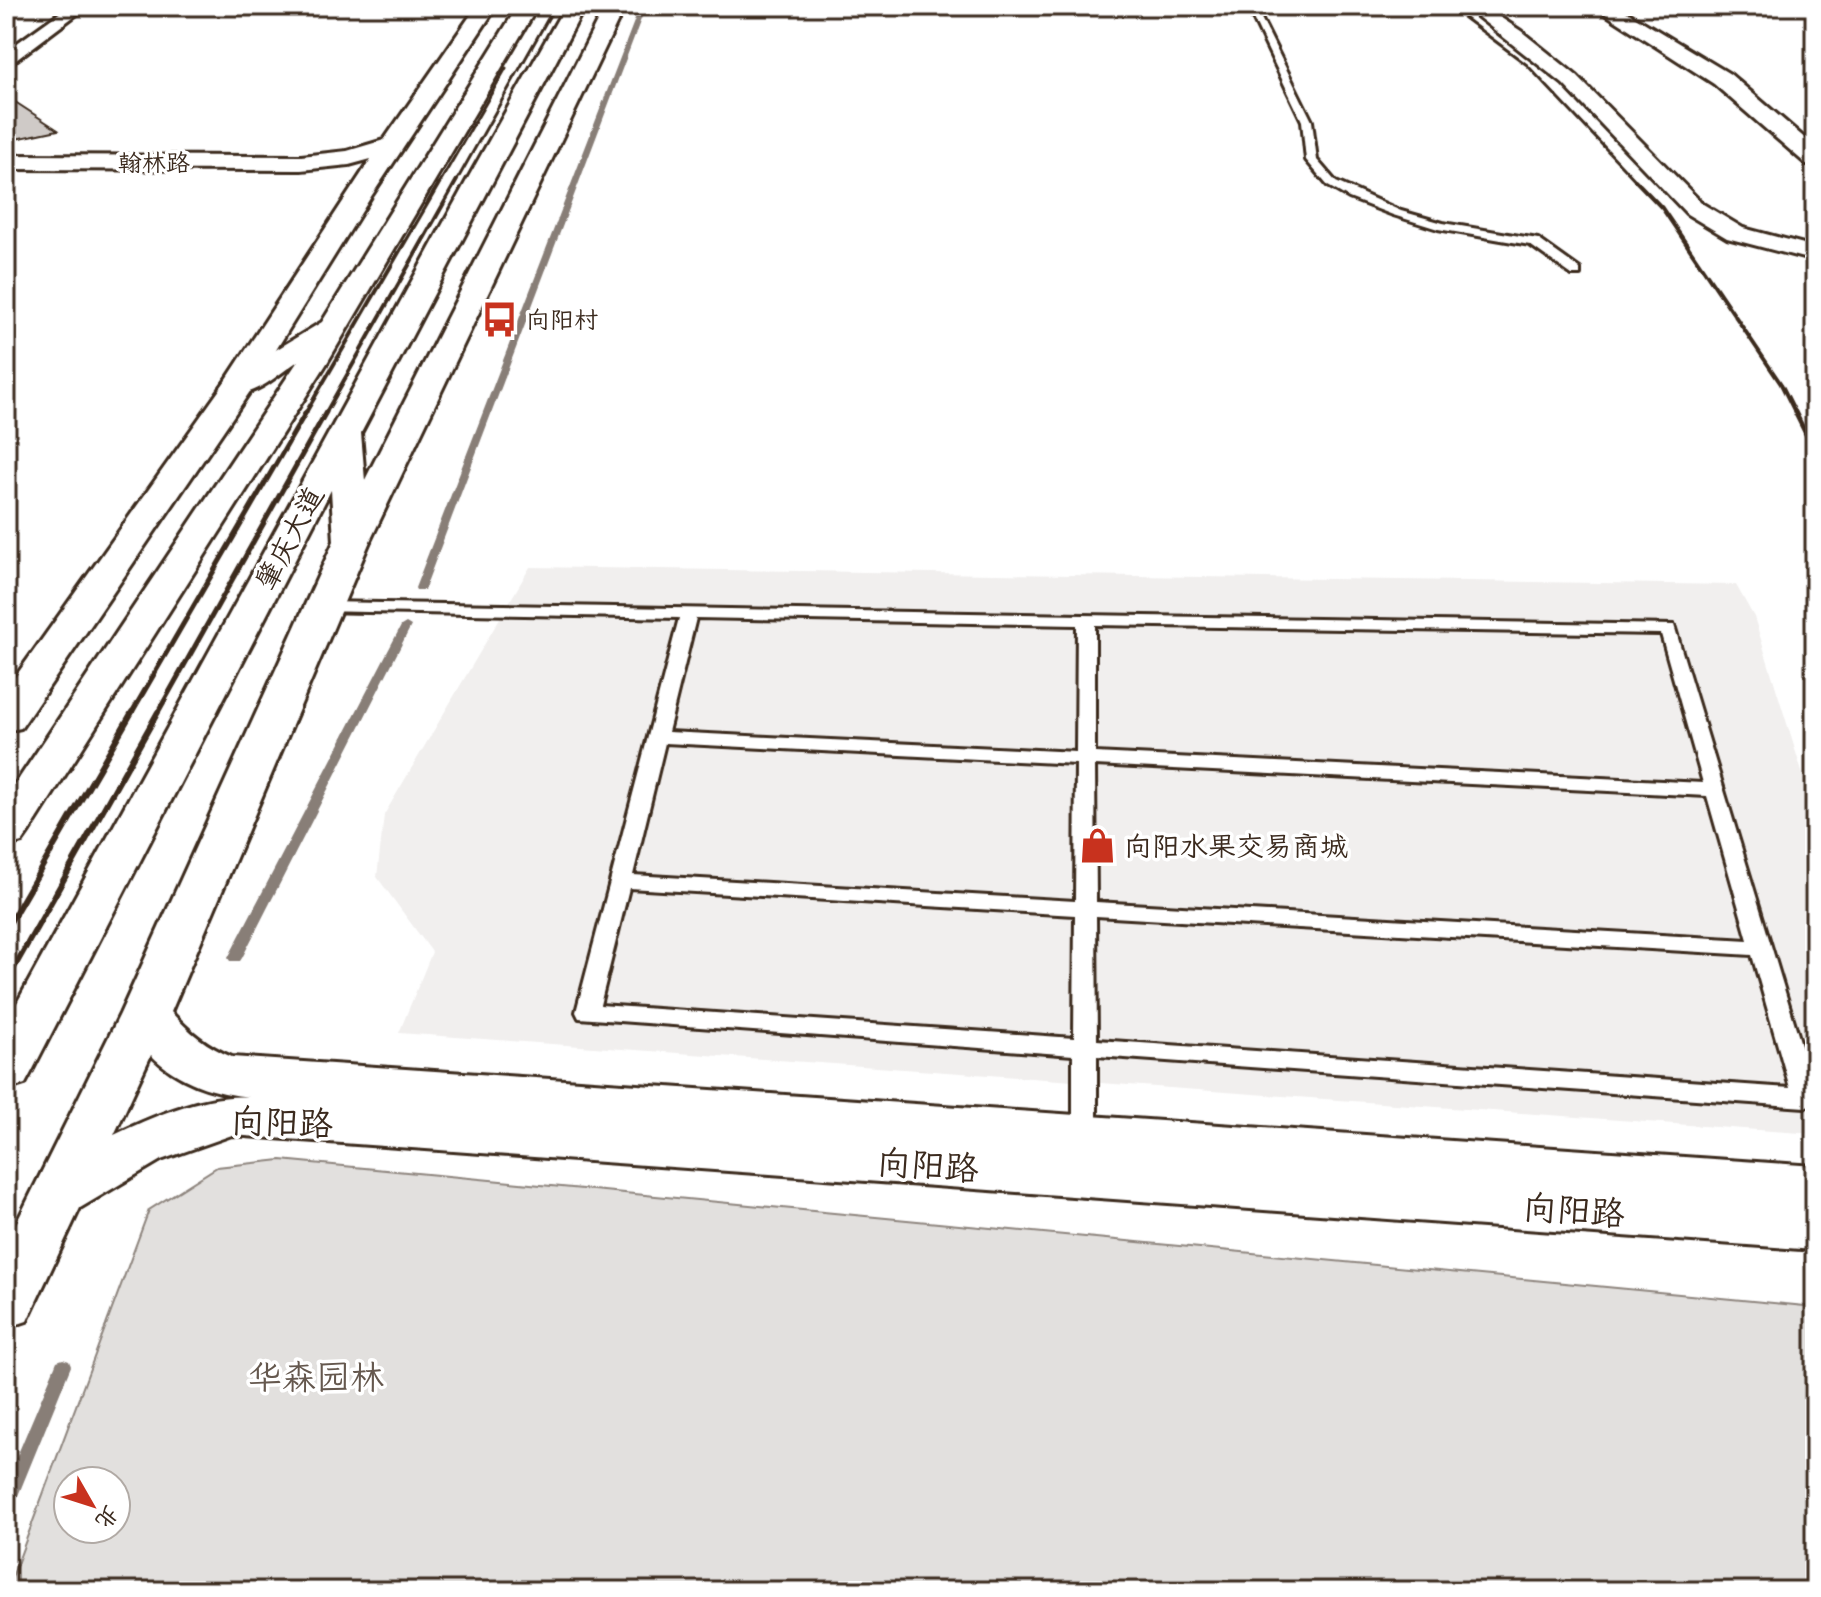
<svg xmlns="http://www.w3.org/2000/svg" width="1821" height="1597" font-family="Itim,'LXGW WenKai TC',sans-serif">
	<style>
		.built { fill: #f1efee }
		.green { fill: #e2e0de; stroke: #8e857e; stroke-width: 2; fill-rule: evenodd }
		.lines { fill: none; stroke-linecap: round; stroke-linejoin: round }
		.stream { fill: #887e77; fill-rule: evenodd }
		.building { fill: #cfcac7; stroke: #3b2a1e; stroke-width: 2 }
		.lane-casing { stroke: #3b2a1e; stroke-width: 6 }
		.street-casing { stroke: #3b2a1e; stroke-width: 6 }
		.secondary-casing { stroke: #3b2a1e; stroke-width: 6 }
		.highway-casing { stroke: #3b2a1e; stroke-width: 6 }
		.lane { fill: #fff; fill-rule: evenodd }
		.street { fill: #fff; fill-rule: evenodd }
		.secondary { fill: #fff; fill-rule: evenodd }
		.highway { fill: #fff; fill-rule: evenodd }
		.rail-far3 { stroke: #3b2a1e; stroke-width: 3 }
		.rail-far2 { stroke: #3b2a1e; stroke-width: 4 }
		.rail-far1 { stroke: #3b2a1e; stroke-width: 5 }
		.rail { stroke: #3b2a1e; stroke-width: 6 }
		.labels { text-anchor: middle; stroke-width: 7; stroke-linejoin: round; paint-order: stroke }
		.far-street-label { font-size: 24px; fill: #3b2a1e; stroke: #fff }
		.far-poi-label { font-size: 24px; fill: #3b2a1e; stroke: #fff; text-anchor: start }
		.street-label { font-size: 28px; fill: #3b2a1e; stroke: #fff }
		.poi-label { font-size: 28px; fill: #3b2a1e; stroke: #fff; text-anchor: start }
		.near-street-label { font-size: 34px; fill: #3b2a1e; stroke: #fff }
		.near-park-label { font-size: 34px; fill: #65584e; stroke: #fff }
	</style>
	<rect width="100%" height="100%" fill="#fff"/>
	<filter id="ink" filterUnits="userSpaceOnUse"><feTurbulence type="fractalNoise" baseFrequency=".0125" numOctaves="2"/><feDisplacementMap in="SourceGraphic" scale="16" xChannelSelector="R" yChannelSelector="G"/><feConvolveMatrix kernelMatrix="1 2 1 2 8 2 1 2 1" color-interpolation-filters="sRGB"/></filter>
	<g filter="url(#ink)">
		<path class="built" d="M530,567l1206,18 18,32 61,197v320l-1416,-101 33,-81 -55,-75 7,-62z"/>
		<path class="green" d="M281,1160l1534,147v284h-1808l142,-381 68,-43zM68,1481h48v48h-48z"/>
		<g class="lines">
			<path class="stream" d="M640,6h6l-221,582 -1,2h-8l-1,-2z
				M406,623l5,3 -169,332 -2,3h-10l-2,-3 173,-332z
				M63,1359l6,2 2,5 -56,137 -3,6 -6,2v-29l49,-116 2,-5z"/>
		</g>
		<path class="building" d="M6,96l52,34 -52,11z"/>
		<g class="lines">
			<defs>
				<path id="lane" d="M1247,6h8l57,115 5,39 19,22 65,29 42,12 95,16 42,30v6h-8l-42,-30 -92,-16 -45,-14 -44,-17 -21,-12 -22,-26 -4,-39z
					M323,602l1351,23 141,466v11l-10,5 -708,-51v88l-3,7 -9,2 -9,-2 -3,-7v-89l-494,-37 -3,-6 103,-394 -362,-7 -3,-4 3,-4zM696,618l381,7 -1,127 -408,-20zM1095,625l566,9 42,149 -608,-30zM665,743l411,21 -1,137 -442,-26zM1095,765l612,31 41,144 -652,-38zM629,888l446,27 -1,123 -474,-33zM1096,916l656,39 38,133 -693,-48z"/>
				<path id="street" d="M69,6l16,2 -73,55 -6,1v-13z
					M1464,6h19l38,25 56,45 126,128 40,24 72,19v14l-88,-23 -40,-24 -124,-130z"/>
				<path id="secondary" d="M477,6h20l-125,189 -119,192 -232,341 -15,3v-41l217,-305 148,-226 -22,6 -48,5 -295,-1v-14l295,1 46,-5 37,-11z
					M605,6h20l-255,535 -199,471c18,20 36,35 61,45l1583,109v84l-1583,-115 -71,25 -81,48 -53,113 -21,7v-84l114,-230 214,-473zM151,1055c27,27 64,39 101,42 -45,-4 -98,19 -138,38z
					M1593,6h24l113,68 85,73v19l-9,-2 -92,-80z"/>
				<path id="highway" d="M518,6h20l-211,357 -298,469 -7,10 -16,4v-48l292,-437c-21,14 -46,39 -72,33l-5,-7 5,-7 96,-58z
					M565,6h20l-224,427 9,108 -5,8 -13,3 -13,-3 -5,-8 -3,-51 -299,581 -7,13 -19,6v-67l460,-841z"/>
			</defs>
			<use href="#lane" class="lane-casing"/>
			<use href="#street" class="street-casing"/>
			<use href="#secondary" class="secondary-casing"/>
			<use href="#highway" class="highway-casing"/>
			<use href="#lane" class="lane"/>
			<use href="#street" class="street"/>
			<use href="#secondary" class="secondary"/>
			<use href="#highway" class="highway"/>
			<path class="rail-far3" d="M1448,6l79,59 110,117
				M440,182l66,-114
				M456,182l99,-176"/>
			<path class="rail-far2" d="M1635,180l27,28 119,176 15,30
				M305,414l136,-234
				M325,414l132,-234"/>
			<path class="rail-far1" d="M1795,412l20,40
				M131,714l175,-302
				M157,714l169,-302"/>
			<path class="rail" d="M6,929l126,-217
				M6,982l152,-270"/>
		</g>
	</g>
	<defs>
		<symbol id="bus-bare" viewBox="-9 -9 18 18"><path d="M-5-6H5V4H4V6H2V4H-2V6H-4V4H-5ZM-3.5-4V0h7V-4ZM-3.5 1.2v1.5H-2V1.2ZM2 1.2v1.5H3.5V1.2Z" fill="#c8321e" stroke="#fff" stroke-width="2.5" paint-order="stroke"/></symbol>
		<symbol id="shop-bare" viewBox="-9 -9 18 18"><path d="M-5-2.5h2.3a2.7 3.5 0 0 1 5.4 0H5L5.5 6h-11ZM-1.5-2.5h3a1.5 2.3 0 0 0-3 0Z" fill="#c8321e" stroke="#fff" stroke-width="2.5" paint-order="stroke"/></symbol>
	</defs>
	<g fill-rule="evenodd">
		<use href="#bus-bare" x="474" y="294" width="51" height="51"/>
		<use href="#shop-bare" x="1072" y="820" width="51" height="51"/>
	</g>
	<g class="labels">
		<g class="far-street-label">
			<text x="154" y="171">翰林路</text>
		</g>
		<g class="far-poi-label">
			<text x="526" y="328">向阳村</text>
		</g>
		<g class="street-label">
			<text transform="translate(289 538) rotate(-62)" y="10">肇庆大道</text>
		</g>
		<g class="poi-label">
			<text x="1124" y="856">向阳水果交易商城</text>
		</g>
		<g class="near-street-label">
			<text transform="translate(282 1122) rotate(2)" y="12">向阳路</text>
			<text transform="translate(928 1165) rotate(4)" y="12">向阳路</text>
			<text transform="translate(1574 1210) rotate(4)" y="12">向阳路</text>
		</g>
		<g class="near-park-label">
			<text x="316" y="1389">华森园林</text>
		</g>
	</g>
	<rect width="1821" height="1597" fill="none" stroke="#fff" stroke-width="32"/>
	<rect x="16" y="16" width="1789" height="1565" fill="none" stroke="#3b2a1e" stroke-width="3" filter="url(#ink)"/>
	<g transform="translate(92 1505) rotate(129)"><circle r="38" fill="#ffffff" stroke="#b1aaa5" stroke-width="2"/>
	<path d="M0-6L14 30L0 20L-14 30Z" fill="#c8321e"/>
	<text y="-12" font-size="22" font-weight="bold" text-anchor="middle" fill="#3b2a1e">北</text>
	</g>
</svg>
